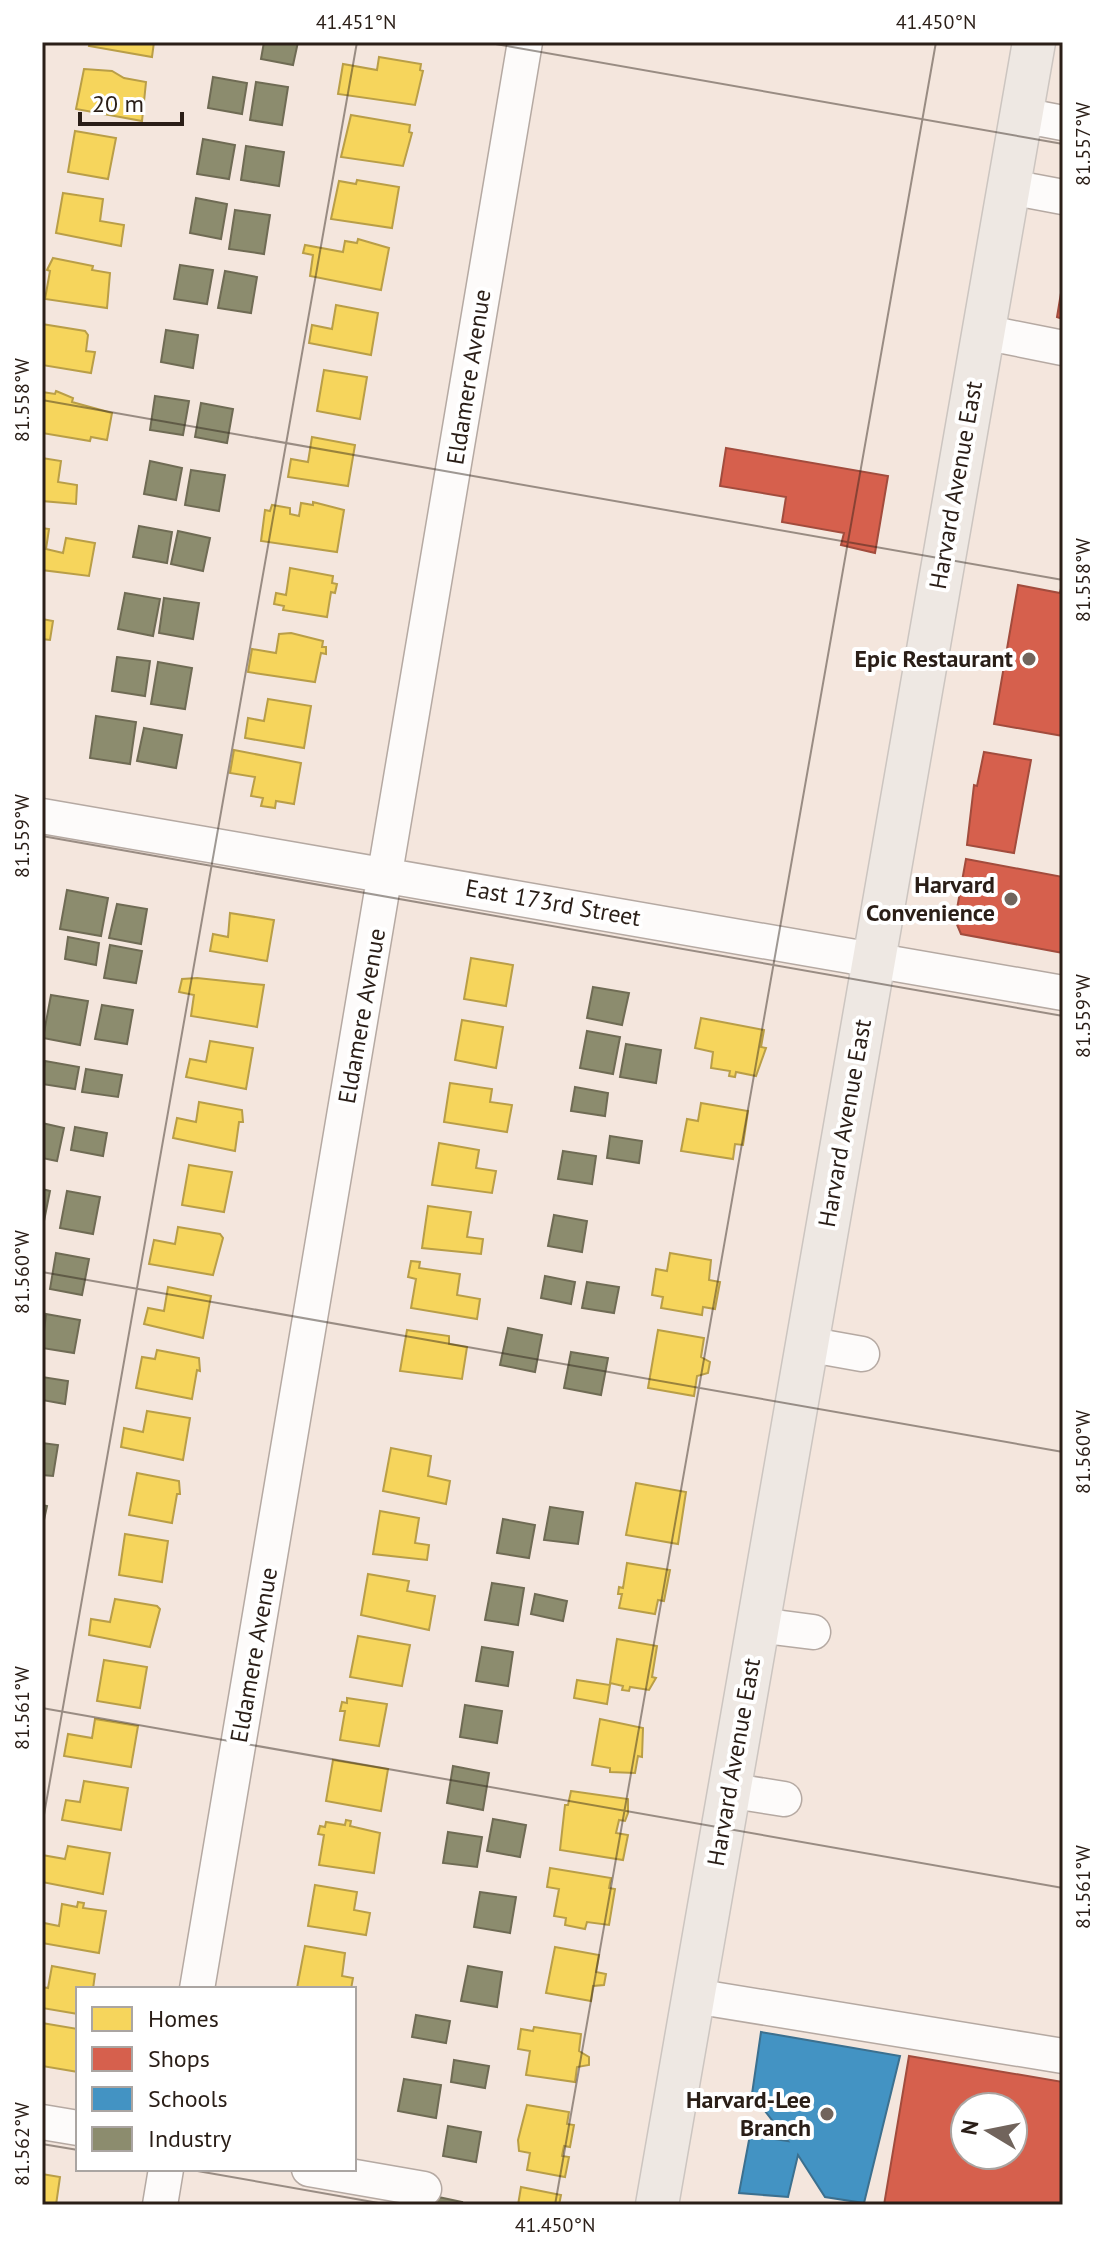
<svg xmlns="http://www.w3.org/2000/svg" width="1105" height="2247" font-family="'PT Sans',sans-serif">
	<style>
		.homes { fill: #f6d55c; stroke: #b99e47; stroke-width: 2 }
		.shops { fill: #d6604d; stroke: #a24c3d; stroke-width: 2; fill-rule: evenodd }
		.schools { fill: #4393c3; stroke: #3c708f; stroke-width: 2 }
		.industry { fill: #8c8c6e; stroke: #6f6b54; stroke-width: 2 }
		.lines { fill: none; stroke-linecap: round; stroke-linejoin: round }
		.minor-casing { stroke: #b5a9a2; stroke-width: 37 }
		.major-casing { stroke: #ccc5c0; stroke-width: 45 }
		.minor { stroke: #fdfbfa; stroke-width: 34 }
		.major { stroke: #eee8e3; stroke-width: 42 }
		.ticks { fill: none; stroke: #2a1e17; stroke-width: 2; stroke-opacity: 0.45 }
		.poi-dot { fill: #71645c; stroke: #fff; stroke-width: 3 }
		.labels { text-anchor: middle; stroke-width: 8; stroke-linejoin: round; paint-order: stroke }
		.street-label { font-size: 24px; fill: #2a1e17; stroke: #fff }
		.poi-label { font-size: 24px; font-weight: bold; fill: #2a1e17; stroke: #fff; text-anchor: end }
		.neatline { fill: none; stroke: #2a1e17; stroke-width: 3 }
		.ticks-label { font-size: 20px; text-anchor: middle; fill: #2a1e17 }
	</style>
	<rect width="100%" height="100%" fill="#f4e6dd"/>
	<path class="homes" d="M90,42h64l-2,15 -63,-11z
		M379,57l42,7 -1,6 3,1 -8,34 -77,-11 5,-30 34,6z
		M84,69l28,2 12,7 22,4 -4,39 -66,-12z
		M351,115l59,10 -1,7 3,1 -9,33 -62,-9z
		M75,131l41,7 -8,41 -40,-7z
		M357,180l42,7 -7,41 -61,-9 8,-38 17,3z
		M63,193l40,6 -3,22 24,4 -3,21 -65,-13z
		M358,239l31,9 -8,42 -71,-14 3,-21 -10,-2 2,-8 38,7 2,-11 12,2z
		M53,258l40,8 -1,4 18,3 -3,35 -62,-9 5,-28 -3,-1z
		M336,305l42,8 -7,42 -62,-12 3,-18 20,4z
		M42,324l43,7 3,4 -2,16 9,1 -4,21 -49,-8z
		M324,370l43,7 -7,42 -43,-8z
		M56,391l17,7 -1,4 40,11 -5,27 -16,-3 -1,4 -48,-8v-41l13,2z
		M312,437l43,8 -7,41 -60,-9 3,-18 17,3z
		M42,458l19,3 -3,21 19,3 -1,19 -34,-3z
		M313,502l31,8 -7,42 -76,-11 4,-31 5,1 2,-6 18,3v6l9,2 2,-13 12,2z
		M42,528l7,1 -3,20 17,4 3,-15 29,5 -6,33 -47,-6z
		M290,568l43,8 -1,7 5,1 -2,9 -4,-1 -4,25 -44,-7 1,-4 -10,-2 2,-11 10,2z
		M42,619l11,2 -3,19 -8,-1z
		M291,633l32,8 -1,6h4v7l-5,-1 -6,29 -67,-10 4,-23 24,4 3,-19z
		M268,699l43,7 -7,42 -59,-10 3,-20 16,3z
		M234,750l67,13 -7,41 -18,-3 -1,7 -14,-2 2,-8 -12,-2 4,-19 -25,-4z
		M230,913l44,7 -7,41 -57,-10 3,-17 15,3z
		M471,958l42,7 -7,41 -42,-7z
		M197,978l67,7 -7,42 -66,-11 3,-21 -15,-3 3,-13z
		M701,1018l63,12 -3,17 5,1 -10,28 -20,-4 -1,5 -6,-1 1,-5 -19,-3 2,-16 -18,-4z
		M462,1020l41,7 -7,41 -41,-8z
		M210,1041l43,7 -7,41 -60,-12 4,-18 16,3z
		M450,1083l42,6 -2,13 22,3 -5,27 -63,-10z
		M199,1102l43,8 1,12h-4l-4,29 -62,-13 4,-20 19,4z
		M701,1103l47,8 -5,34 -8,-1 -2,15 -52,-8 6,-32 11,2z
		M439,1143l40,7 -3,18 20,3 -4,22 -60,-8z
		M189,1165l43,7 -8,40 -42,-7z
		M428,1206l43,6 -4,25 16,2 -2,15 -59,-6z
		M178,1227l42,7 3,4 -10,37 -64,-11 5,-24 21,4z
		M670,1253l41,7 -2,20 11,2 -5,27 -12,-2 -1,8 -41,-7 2,-11 -11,-2 4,-26 11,2z
		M411,1261l9,1 -1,6 41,6 -3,21 23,4 -3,20 -66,-11 5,-29 -8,-2z
		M168,1287l43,9 -8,42 -59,-14 4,-16 16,3z
		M407,1330l42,6v8l18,3 -5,32 -62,-8z
		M658,1330l46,8 -3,19 9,5 -2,11 -11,3 -3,20 -46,-8z
		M157,1350l42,8 1,13 -3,-1 -5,29 -56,-11 6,-31 13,2z
		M147,1411l43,7 -7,42 -62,-13 3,-19 19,4z
		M391,1448l40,8 -3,20 22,5 -4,23 -63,-13z
		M137,1473l42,8 1,13h-3l-5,29 -43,-8z
		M636,1483l50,9 -8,52 -52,-9z
		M380,1511l39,7 -4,25 14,2 -2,15 -54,-6z
		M125,1534l43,7 -6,41 -43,-7z
		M627,1563l43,7 -6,31 -6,-1 -3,14 -36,-6 3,-14h-4l1,-7 4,1z
		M368,1574l41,7 -2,10 28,5 -6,34 -68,-15z
		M115,1599l42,7 3,3 -10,38 -61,-12 2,-16 19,3z
		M358,1636l52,9 -8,41 -52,-9z
		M617,1639l40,7 -5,31 4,1 -7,12 -19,-3 -1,4 -7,-1 1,-4 -13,-3z
		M104,1660l43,7 -7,41 -43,-7z
		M577,1680l33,5 -3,19 -33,-6z
		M347,1698l40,6 -8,42 -39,-6 5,-29h-5l2,-9 5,1z
		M95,1719l43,7 -7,41 -67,-11 4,-22 24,4z
		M600,1719l43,9 -1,29 -4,-1 -3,17 -25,-1v-4l-18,-3z
		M333,1760l55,9 -7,42 -55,-10z
		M84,1781l44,7 -7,42 -59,-10 4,-20 14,2z
		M571,1791l57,8v14l-3,8 -6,-1 -3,13 12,2 -5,25 -63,-10 5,-45h3z
		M346,1820l5,1 -1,5 30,7 -6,40 -55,-8 5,-30 -6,-1 2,-8 5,1 1,-5 19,3z
		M68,1846l42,7 -7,41 -61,-12v-27l23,4z
		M550,1868l61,10 -2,10 6,1 -6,36 -22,-3 -2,7 -20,-4 1,-7 -12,-2 5,-27 -12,-2z
		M315,1885l42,7 -3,18 16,3 -4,22 -58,-9z
		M78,1902l6,1 -1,5 23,3 -7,42 -57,-10 2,-20 15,3 3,-22 15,3z
		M305,1946l40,7 -3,23 11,2 -2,11 -54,-1z
		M555,1947l44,8 -3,17 10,2 -2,11 -11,1 -2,15 -45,-8z
		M52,1966l43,8 -2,15h-15v25l-36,-6v-21l6,1z
		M42,2023l36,6v43l-36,-6z
		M534,2027l47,7 -2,17 10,6v8l-12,2 -2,15 -49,-7 4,-24 -12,-2 3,-20 12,2z
		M527,2105l42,7 -2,12 7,1 -4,22 -6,-1 -2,10 7,1 -4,20 -38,-7 3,-17 -11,-2 -1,-11z
		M42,2174l18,3 -4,28h-14z
		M521,2187l40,8 -2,10h-41z"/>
	<path class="shops" d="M1063,281v38l-6,-2z
		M726,448l162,28 -13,77 -34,-8 3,-12 -62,-11 4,-25 -66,-11z
		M1062,584l1,152 -69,-12 24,-139 42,8z
		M984,752l47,8 -17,93 -47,-8 7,-60 3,1z
		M966,859l97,18v76l-102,-19 -6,-14z
		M909,2056l154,26v123h-179zM965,2107h48v48h-48z"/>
	<path class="schools" d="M761,2032l139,24 -36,147 -39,-6 -27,-42 -10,42 -49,-4 11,-58 38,6 -36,-47z"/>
	<path class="industry" d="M264,42h34l-5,23 -32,-6z
		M213,77l34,6 -5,31 -34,-6z
		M256,82l32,5 -6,38 -32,-5z
		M203,139l32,6 -6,34 -32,-5z
		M246,146l38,6 -5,34 -38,-6z
		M196,198l31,6 -6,35 -31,-6z
		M235,210l35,5 -6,39 -35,-5z
		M180,265l33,5 -6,34 -33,-5z
		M225,271l32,6 -6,36 -33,-5z
		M166,330l32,5 -5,33 -32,-6z
		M155,396l34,5 -6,34 -33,-5z
		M201,403l32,6 -6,34 -32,-6z
		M150,461l32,7 -6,32 -32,-6z
		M191,470l34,5 -6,36 -34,-6z
		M139,526l33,6 -5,31 -34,-6z
		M178,531l32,7 -7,33 -32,-7z
		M125,593l35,6 -7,37 -35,-7z
		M164,598l35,5 -6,36 -34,-6z
		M117,657l33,4 -5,35 -33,-5z
		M158,662l34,6 -7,41 -34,-5z
		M96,716l40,6 -6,42 -40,-6z
		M144,728l38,7 -6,33 -39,-7z
		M67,890l41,8 -7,38 -41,-7z
		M117,904l30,5 -6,35 -32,-6z
		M68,937l31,6 -3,22 -31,-6z
		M110,945l32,6 -6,32 -32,-5z
		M593,987l36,6 -7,32 -35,-7z
		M51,995l37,6 -8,44 -37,-7z
		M102,1005l31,5 -6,34 -32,-5z
		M587,1031l33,6 -7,37 -33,-6z
		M626,1044l35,6 -5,33 -36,-6z
		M45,1061l34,6 -4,22 -33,-5z
		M86,1069l36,6 -4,22 -36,-5z
		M575,1087l33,6 -3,23 -34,-5z
		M42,1123l22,5 -7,33 -15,-3z
		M75,1127l32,6 -4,23 -32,-6z
		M610,1136l32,5 -3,22 -32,-5z
		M563,1151l33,5 -4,28 -34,-5z
		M42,1189l8,2 -7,35h-1z
		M67,1191l33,6 -7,37 -33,-6z
		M554,1215l33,6 -5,31 -34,-6z
		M56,1253l33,6 -7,36 -32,-6z
		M545,1276l30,6 -4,22 -30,-6z
		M587,1282l32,5 -5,26 -32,-5z
		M46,1314l34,6 -6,33 -32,-5z
		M508,1328l34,7 -7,37 -35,-7z
		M571,1352l37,6 -7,37 -37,-7z
		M42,1377l26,4 -3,23 -23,-4z
		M42,1443l16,2 -5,31 -11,-1z
		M42,1505l5,1 -5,23z
		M550,1507l33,5 -5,32 -34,-4z
		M503,1519l32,6 -6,33 -32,-5z
		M492,1583l32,5 -6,37 -33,-5z
		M535,1594l32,7 -4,20 -32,-7z
		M482,1647l31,5 -5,34 -32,-5z
		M465,1705l37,6 -5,32 -37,-6z
		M453,1766l36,7 -6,37 -36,-7z
		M493,1819l33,6 -6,32 -33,-6z
		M448,1832l34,5 -5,30 -34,-4z
		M480,1892l36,5 -6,36 -36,-6z
		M468,1966l34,6 -5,35 -36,-6z
		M416,2015l34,6 -4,22 -34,-6z
		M454,2060l35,6 -4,22 -34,-6z
		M404,2079l37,6 -5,33 -38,-7z
		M448,2126l33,6 -5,30 -33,-6z
		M429,2195l33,7 -1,3h-34z"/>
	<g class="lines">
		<defs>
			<path id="minor" d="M1021,115l42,8
				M1010,187l53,10
				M983,332l80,16
				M42,816l1021,177
				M806,1344l56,10
				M758,1625l55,7
				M727,1790l57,9
				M197,1989l328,-1947
				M694,1996l369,60
				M42,2122l36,6
				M309,2169l115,20
				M160,2205l6,-36"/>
			<path id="major" d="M657,2205l377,-2163"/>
		</defs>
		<use href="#minor" class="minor-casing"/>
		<use href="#major" class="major-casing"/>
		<use href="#minor" class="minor"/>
		<use href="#major" class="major"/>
	</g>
	<path class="ticks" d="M484,42l579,102M42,400l1021,180M42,836l1021,180M42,1272l1021,180M42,1708l1021,180M42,1826l315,-1784M42,2144l36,6M186,2169l204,36M555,2205l381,-2163"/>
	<g class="poi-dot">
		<circle cx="1029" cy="659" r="8"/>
		<circle cx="1011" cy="899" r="8"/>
		<circle cx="827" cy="2114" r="8"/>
	</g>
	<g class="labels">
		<g class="street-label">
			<text transform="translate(469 377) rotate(-81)" y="8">Eldamere Avenue</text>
			<text transform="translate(956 485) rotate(-80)" y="8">Harvard Avenue East</text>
			<text transform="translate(553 903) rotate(10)" y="8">East 173rd Street</text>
			<text transform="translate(362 1016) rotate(-80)" y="8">Eldamere Avenue</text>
			<text transform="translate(845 1123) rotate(-80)" y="8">Harvard Avenue East</text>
			<text transform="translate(254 1655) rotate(-80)" y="8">Eldamere Avenue</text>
			<text transform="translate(734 1762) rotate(-80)" y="8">Harvard Avenue East</text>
		</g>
		<g class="poi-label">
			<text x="1013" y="667">Epic Restaurant</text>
			<text x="995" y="893">Harvard<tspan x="995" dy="28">Convenience</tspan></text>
			<text x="811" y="2108">Harvard-Lee<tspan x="811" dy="28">Branch</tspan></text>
		</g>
	</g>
	<rect width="1105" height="2247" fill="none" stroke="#ffffff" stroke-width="88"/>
	<rect x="76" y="1987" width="280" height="184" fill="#ffffff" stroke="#aaa5a2" stroke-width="2"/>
	<rect x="92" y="2007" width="40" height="24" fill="#f6d55c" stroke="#aaa5a2" stroke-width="2"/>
	<text x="148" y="2027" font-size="24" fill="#2a1e17">Homes</text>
	<rect x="92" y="2047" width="40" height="24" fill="#d6604d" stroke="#aaa5a2" stroke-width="2"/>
	<text x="148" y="2067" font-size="24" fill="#2a1e17">Shops</text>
	<rect x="92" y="2087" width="40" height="24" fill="#4393c3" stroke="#aaa5a2" stroke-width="2"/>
	<text x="148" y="2107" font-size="24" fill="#2a1e17">Schools</text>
	<rect x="92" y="2127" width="40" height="24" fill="#8c8c6e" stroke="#aaa5a2" stroke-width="2"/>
	<text x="148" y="2147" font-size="24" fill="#2a1e17">Industry</text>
	<g transform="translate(989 2131) rotate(280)"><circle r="38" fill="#ffffff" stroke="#aaa5a2" stroke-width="2"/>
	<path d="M0-6L14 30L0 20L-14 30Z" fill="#71645c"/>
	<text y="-12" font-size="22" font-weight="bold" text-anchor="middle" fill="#2a1e17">N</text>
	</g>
	<path d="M80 112v12h102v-12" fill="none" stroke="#2a1e17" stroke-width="4"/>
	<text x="92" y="112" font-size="24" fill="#2a1e17" stroke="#ffffff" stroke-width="6" paint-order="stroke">20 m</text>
	<rect x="44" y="44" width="1017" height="2159" class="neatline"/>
	<g class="ticks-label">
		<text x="356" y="29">41.451°N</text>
		<text x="936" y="29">41.450°N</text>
		<text transform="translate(1083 144) rotate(-90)" y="7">81.557°W</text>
		<text transform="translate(22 400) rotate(-90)" y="7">81.558°W</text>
		<text transform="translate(1083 580) rotate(-90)" y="7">81.558°W</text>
		<text transform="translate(22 836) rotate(-90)" y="7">81.559°W</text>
		<text transform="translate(1083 1016) rotate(-90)" y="7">81.559°W</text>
		<text transform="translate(22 1272) rotate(-90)" y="7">81.560°W</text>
		<text transform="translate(1083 1452) rotate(-90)" y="7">81.560°W</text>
		<text transform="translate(22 1708) rotate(-90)" y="7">81.561°W</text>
		<text transform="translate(1083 1887) rotate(-90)" y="7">81.561°W</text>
		<text transform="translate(22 2144) rotate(-90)" y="7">81.562°W</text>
		<text x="555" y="2232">41.450°N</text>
	</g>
</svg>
